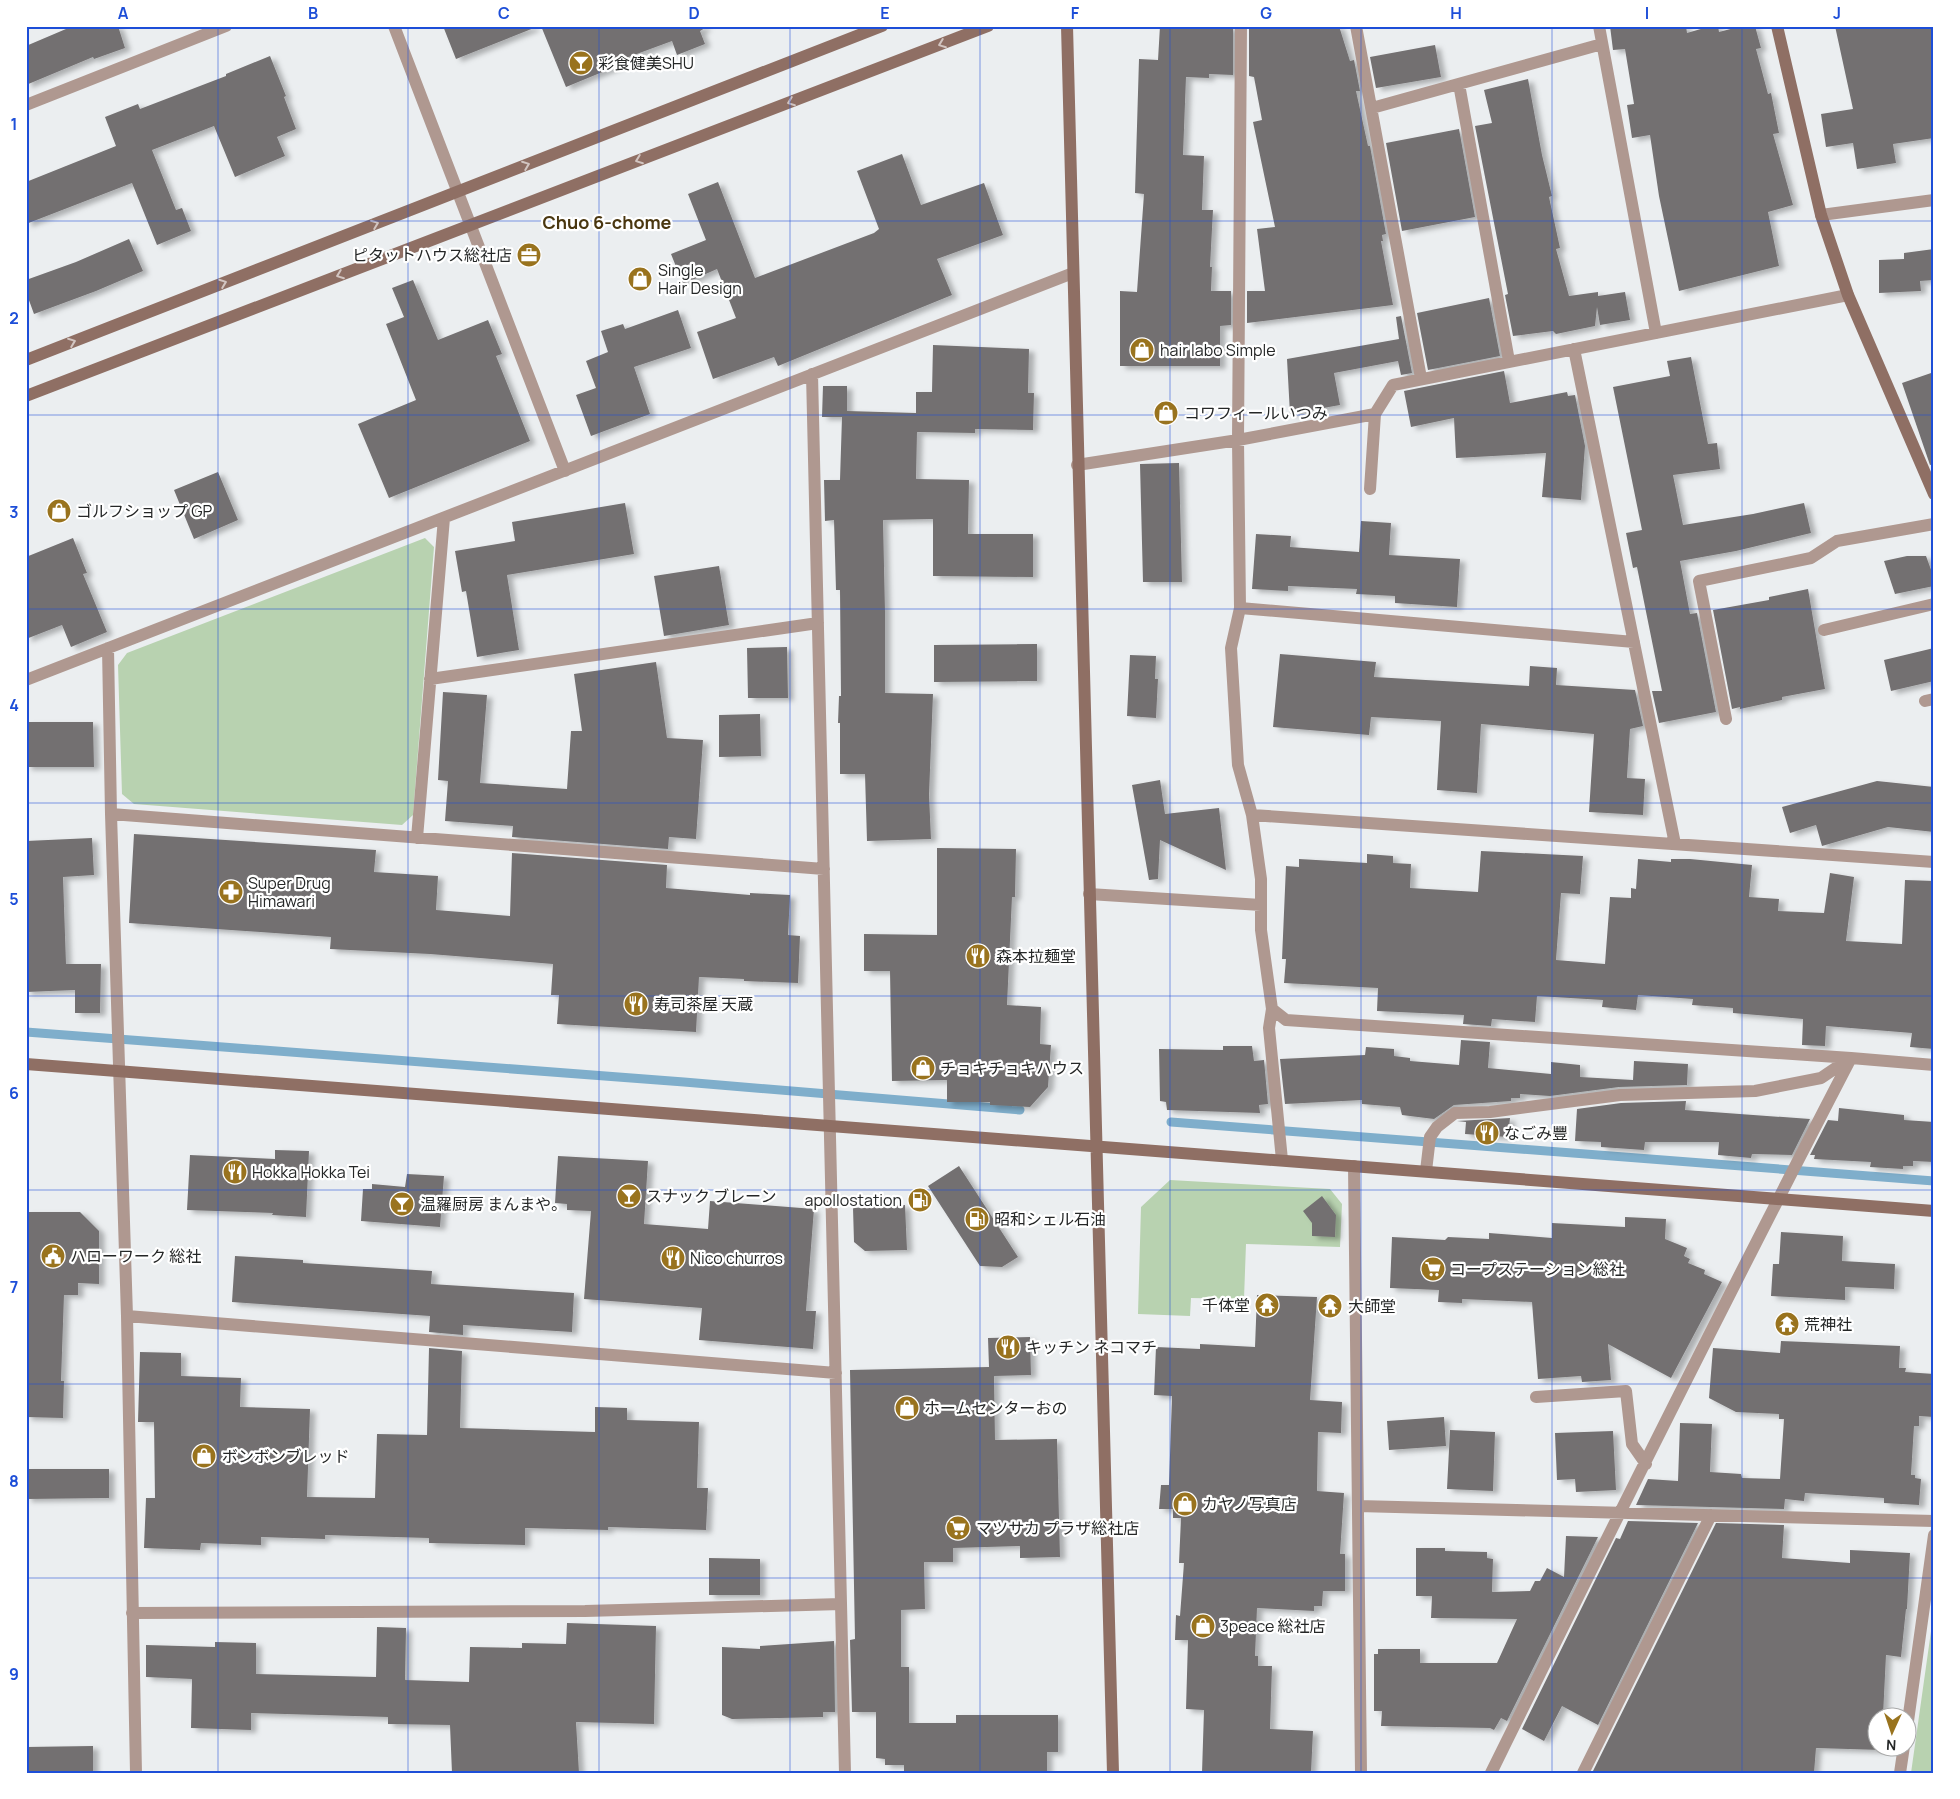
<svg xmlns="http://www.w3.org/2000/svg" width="1960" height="1799" font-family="Manrope,'Noto Sans JP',sans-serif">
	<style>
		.green { fill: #b8d2b0 }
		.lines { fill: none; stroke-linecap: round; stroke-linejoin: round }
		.stream { stroke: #7faecb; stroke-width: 9 }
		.building { fill: #737071; filter: url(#shadow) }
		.street { stroke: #af9890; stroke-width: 12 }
		.secondary { stroke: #8f6f64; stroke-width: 12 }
		.oneway { stroke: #d2c5c1 }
		.grid { fill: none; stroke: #1d4ed8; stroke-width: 1; stroke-opacity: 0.55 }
		.labels { text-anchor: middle; stroke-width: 4.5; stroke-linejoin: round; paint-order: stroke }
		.poi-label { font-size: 16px; fill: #252727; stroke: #fff; text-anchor: start }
		.neighbourhood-label { font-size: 18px; font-weight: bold; fill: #4a3710; stroke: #fff }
		.neatline { fill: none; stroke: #1d4ed8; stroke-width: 2 }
		.grid-label { font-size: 16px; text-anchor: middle; font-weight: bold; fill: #1d4ed8 }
	</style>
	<defs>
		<filter id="shadow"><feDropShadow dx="5.5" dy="3" stdDeviation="2.5" flood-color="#0004"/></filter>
	</defs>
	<rect width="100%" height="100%" fill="#ebeef0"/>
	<path class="green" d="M425,538l9,9 -21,268 -11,10 -268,-21 -12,-10 -4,-129 9,-12z
		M1170,1180l160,9 12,15 -2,43 -94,-3 -2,55 -53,-1 -1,18 -52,-2 3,-107z
		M1934,1610v163h-23z"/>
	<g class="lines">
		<path class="stream" d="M26,1032l658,50 336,28
			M1171,1122l763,59"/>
	</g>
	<path class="building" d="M73,26h45l7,22 -31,11 -1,-2 -67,28v-39z
		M443,26h91v2l-78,31z
		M541,26h164v2l-5,3 5,13 -28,11 -5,-14 -57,21 2,4 -51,21z
		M1160,26h73v49l-24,-1v4l-23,-1 -3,78 21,1 -2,54h11l-3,57h2l-1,24h20v34l-11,1v40h-100v-75l17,1 7,-98 -9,-1 4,-134 19,1z
		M1249,26h90l11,35 4,-1 6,31h-4l12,55h2l16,88 -4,1 1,6h-2l12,64 -146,18v-32h18l-8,-62 18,-2 -22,-105 9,-2 -8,-43 -5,-1z
		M1610,26h76l1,7 24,-7h7l1,6 23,-6h13l6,22 -5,1 12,45 3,-1 8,40 -6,1 20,71 -25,7 11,54 -100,25 -20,-95 -9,-61 -18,3 -5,-33 7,-1 -9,-55 -12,1z
		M1835,26h99v112l-41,6 3,19 -39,6 -4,-26 -27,4 -5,-33 32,-5z
		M1435,45l6,32 -65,11 -6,-31z
		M270,56l16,40 -2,1 12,32 -19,8 8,19 -50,21 -21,-51 -62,24 24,60 6,-2 9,23 -34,14 -25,-62 -106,41v-42l90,-36 -11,-29 33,-13 2,5 86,-33v-2z
		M1528,79l14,76 10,41 -3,1 11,51 -4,1 13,47 29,-4v4l27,-4 5,28 -30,5 -3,-18 -2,19 -39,8 -3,-3 -40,5 -8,-41 3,-1 -33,-168 17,-3 -8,-33z
		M1459,129l16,88 -73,14 -16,-88z
		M902,154l19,51 63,-22 19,52 -66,24 15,36 -174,71 -4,-9 -61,22 -16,-47 39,-14 -19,-49 -34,15 -12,-30 35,-14 -18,-46 30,-12 37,96 119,-45 5,-4 -22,-58z
		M129,239l14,32 -47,20 -62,23 -8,-22v-12l50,-18z
		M1934,249v31l-14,1 1,10 -42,2v-33l25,-1v-6z
		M413,280l25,60 50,-20 14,34 -6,2 34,85 -141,57 -31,-74 58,-24 -30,-76 18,-7 -12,-29z
		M1489,298l11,58 -72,14 -11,-57z
		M678,310l13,38 -57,19 16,47 -59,22 -15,-41 20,-7 -10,-27 22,-9 -7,-21 22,-7 2,5z
		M1401,316l11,57 -11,2 -3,-14 -64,12 6,32 -50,9 -3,-55 112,-20 -3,-22z
		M933,345l96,4 -1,44h6l-1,37 -58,-1v4l-58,-1 -1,47 53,1 -1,54h65v43l-100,-1v-57l-50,1 2,92v81l48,1 -4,101 2,44 -64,2 -2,-67h-25v-51h-2l1,-27h2l-1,-106h-4l-2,-70 -9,1 -1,-41h16l2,-63h-20l1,-31h24v25l69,2v-21h16z
		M1691,357l17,87 9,-1 3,26 -47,6 10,50 70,-11 51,-11 7,30 -75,18 -56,10 10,53 7,-1 19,99 -57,11 -7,-32h10l-25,-124 -4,1 -7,-35 16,-3 -29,-143 57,-11 -3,-15z
		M1504,371l6,32 57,-11 1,4 7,-1 10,51 -4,54 -39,-3 4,-44 -90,5 -2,-40 -43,9 -7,-36z
		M1934,372v92l-4,1 -28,-82z
		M1179,463l3,119h-39l-3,-118z
		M218,472l20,48 -44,19 -20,-49z
		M625,503l9,51 -127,21 12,75 -42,7 -11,-66 -4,1 -7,-41 60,-10 -3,-19z
		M1361,521l30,2 -2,32 71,4 -3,48 -62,-4v-7l-39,-2 1,-5 -69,-3v5l-36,-2 4,-55 35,2 -1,11 69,5z
		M73,538l14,35 -4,1 24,58 -36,15 -9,-22 -36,14v-82z
		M1907,556h19l8,22v8l-39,8 -11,-33z
		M719,566l10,59 -65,11 -10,-60z
		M1808,589l17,100 -43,8v3l-42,9v-2l-8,2 -19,-99 56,-10v-3z
		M1037,644v37l-103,1v-37z
		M787,647l1,51h-40l-1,-50z
		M1934,648v33l-43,10 -7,-31z
		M1280,654l96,8 -2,15 155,9 1,-20 27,2 -1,17 79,5 8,36 -13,3 -3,49 18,1 -2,36 -54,-3 5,-78 -113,-10 -4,69 -40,-3 4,-69 -70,-4 -2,18 -96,-8z
		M1130,655l26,1 -1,23h3l-2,39 -29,-2z
		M656,662l11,76 36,2 -7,99 -27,-2 -1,12 -156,-12 1,-11 -68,-5 3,-40 -10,-1 5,-88 44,3 -7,88 87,6 4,-58h11l-8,-57z
		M760,714l1,42 -42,1v-42z
		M27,722h66l1,45h-68z
		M1160,780l5,34 54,-6 7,62 -66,-30 -2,39 -9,1 -17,-95z
		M1877,781l57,6v45l-46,-5 -66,19 -6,-21 -26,8 -8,-26z
		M134,834l242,16 -2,22 64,4 -2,34 74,6 2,-63 155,12 -1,23 84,7v-2l40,2 -2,40 12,1 -2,47 -54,-2v-2l-45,-2 -3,55 -139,-8 2,-29h-8l2,-31 -123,-10 -100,-5 1,-12 -202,-14z
		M92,838l2,37 -31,2 3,87h35l-1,49h-25v-23l-49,2v-151z
		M937,848l79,1 -1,48h-3l-5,108 34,2 -1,37 11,1 -3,42 -18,20 -40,-2v-3h-43v-22l-55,1 -2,-110h-26v-37l73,1z
		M1481,851l102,5 -3,38 -19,-1 -5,67 49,4 5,-67 21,1v-10l5,1 2,-30 33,3v-3h19l62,6 -3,32 30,2 -1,12 46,2 6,-40 24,4 -8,64 56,3 3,-64 29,1v168l-24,-2 2,-14 -86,-7 -1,20 -23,-1 1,-26 -70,-6v-5l-41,-3 1,-6 -55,-4 -2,15 -34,-3 1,-7 -66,-4 -2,26 -43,-3 -1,7 -28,-2 1,-9 -87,-4 1,-23 -94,-5 2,-24h-4l4,-93 13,1v-8l68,4v-9l26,2v7l18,1 -1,24 68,4z
		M1461,1040l29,2 -2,26 63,6v-12l29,3v12l53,3 1,-19 54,3 -1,21 -68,2 -69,9 -30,-2v4h-9v3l-57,4 -20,14 -32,-4 -2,-8 -38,-3v-4l-77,4 -5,-45 85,-4 1,-8 28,2v7l16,2v3l49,4z
		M1223,1046h29l2,15 10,-1 4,44 -9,1 1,8 -93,-3 -1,-8 -6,-1 -1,-52 64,1z
		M1686,1101l-1,9 125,9 -18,36 -40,-1 -1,4 -33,-3 1,-13h-74l-1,8 -43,-3v-5l-26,-1 2,-32 44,-6z
		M1839,1108l65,7v5l30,2v40l-21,-1v5h-10v3l-33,-2 1,-5 -57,-3 1,-4h-5l18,-35 10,1z
		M1510,1118l-2,19 -43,-3 1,-12 -9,-1z
		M275,1150l34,1 -3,66 -34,-2 1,-2 -86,-3 3,-55 85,4z
		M558,1156l90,5 -4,63 64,5 2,-28 104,8 -8,102h10l-3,38 -114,-9 3,-32 -118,-9 7,-88 -24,-1v-6l-12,-1z
		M959,1166l59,91 -16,10 -22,-1 -52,-80z
		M407,1174l37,2 -4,51 -79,-6 2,-32h9v-5l33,3z
		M1322,1196l14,19 -1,22 -23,-1v-13l-9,-12z
		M905,1205l2,45 -42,1 -11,-9 -1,-34z
		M26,1212h54l19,19v53l-21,-1v12h-14l-3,86h3l-1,37 -37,-1z
		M1625,1217l41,2 -1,20 22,9 -3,8 6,3 -2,4 17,7 -1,4 18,8 -51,96 -63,-34 3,36 -29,2 -1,-6 -43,3 -6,-77 -70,-3v4l-24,-1 1,-12 -49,-2 2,-51 53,3 3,-3 41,2v-6l63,5v-15l73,4z
		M1781,1232l62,4 -1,25 53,3 -1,25 -49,-2v13l-74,-4 2,-32h6z
		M235,1256l68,4v3l129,8 -1,13 143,9 -2,39 -109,-7v10l-34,-3 1,-16 -198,-14z
		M1257,1295l60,2 -7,103 32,2 -1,31 -23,-1 -1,59 27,2 -4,61h5v37h-22l-1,15h-8v5l-57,-3 -2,48h3v10h14l-2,63 43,2 -2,42h-109l2,-63 -18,-1 2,-69h-13l1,-25 4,1 4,-53h-5l2,-45h-8v-9h-14l2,-24h8l3,-89 -18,-1 2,-48 44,2v-5l55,3z
		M1030,1337l1,38 -37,1 1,64 62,-1 3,118 -40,1v-12l-67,2v14h-29l1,47 -24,1v57h8v56h47v-8h102v37h-11v21h-143v-8h-19v-6l-9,-1v-46h-24l-2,-72 5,-1 -5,-269 139,-3 -1,-29z
		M1781,1341l119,5 -1,22h7l-1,4 29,2v43l-15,-1v10h-5l-3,49h4v3l6,1 -2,26 -35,-2v-5l-79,-5 -1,8 -19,-2 -1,10 -148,-4 12,-26 30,2 2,-58 32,1 -2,48 31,2 1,4 38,1 4,-60h-5v-5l-43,-2 -27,-14 4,-50 67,5z
		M429,1348l33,3 -2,77 135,4v-25l32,1v12l72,2 -2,66h11l-2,42 -98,-3v3l-83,-2v17l-96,-2v-5l-104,-3v4l-64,-2v8l-60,-2 -1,7 -56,-2 2,-50h9l-1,-76h-16l2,-70 41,1v23l60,2 -1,29 70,2 -3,88 68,1 2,-64 50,1z
		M1444,1417l2,29 -57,4 -2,-29z
		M1450,1430l45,2 -2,59 -46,-2z
		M1613,1431l3,59 -40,2 -1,-13 -18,1 -2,-47z
		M26,1469h83v29l-83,1z
		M1628,1521l70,2 -100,202 -36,-19 -18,35 -22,-12 94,-191 4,1z
		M1716,1523l68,2 -2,33 68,5v-13l60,3 -3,56h-1l-5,48 -15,-2 -3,61h-5v30h3v4l-65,-2 -2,25h-222z
		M1566,1536l32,1 -91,184 -6,-3 -7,12 -4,-2 -109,-2 1,-15h-8v-57h4v-5h42v14h77l20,-44 -86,-1 1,-22h-16v-48h29v3l42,1v6l6,1 -1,33 38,-1 5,-10h5l7,-13 17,9z
		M709,1558l51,1v36h-51z
		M567,1623l89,3 -2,98 -78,-2 3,51h-127l-2,-48 -62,-1v-7l-137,-4v17l-60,-2 1,-49 -46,-2v-32l69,2v-5l41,1v31l120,3 1,-50 29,1 -1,52 64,2 1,-35 52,1v-5l44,1z
		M834,1641l1,71h-12v5l-91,2 -10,-4v-68l38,2v-3z
		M93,1746v27h-67v-26z"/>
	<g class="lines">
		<path class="street" d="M394,26l171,445
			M1241,26l-3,414 2,168 -9,40 7,117 14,50 9,64v51l11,79 14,11 565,38
			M1356,26l65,352
			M1599,26l57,307
			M1459,84l50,277
			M26,105l200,-79
			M1372,108l230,-64
			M1821,215l113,-15
			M1574,349l101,495
			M812,374l33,1399
			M1077,465l161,-25 137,-26 18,-29 455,-90
			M1370,489l5,-75
			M1240,608l394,34
			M1824,630l110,-26
			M108,648l3,166 16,502 9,457
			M430,679l388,-56
			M26,680l1047,-407
			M1925,701l9,-2
			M1726,719l-27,-138 112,-23 26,-17 97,-17
			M111,814l713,55
			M1252,815l682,47
			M417,838l27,-320
			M1089,894l172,11
			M1272,1009l-3,19 13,132
			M1354,1166l7,607
			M1426,1171l4,-34 7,-10 18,-14 35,-1 130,-17 135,-4 66,-13 28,-19
			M127,1316l709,57
			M1536,1397l90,-6 6,53 14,20
			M1358,1506l576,15
			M132,1613l453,-2 256,-7
			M1908,1721l26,-186
			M1491,1773c118,-240 237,-478 360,-715l83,7
			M1583,1773l128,-258
			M1900,1773l4,-27"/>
		<path class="secondary" d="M1067,26l46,1747
			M1777,26l44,189 27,80 86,199
			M26,360l856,-334
			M26,396l962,-370
			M26,1064l1908,147"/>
	</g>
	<defs><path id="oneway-chevron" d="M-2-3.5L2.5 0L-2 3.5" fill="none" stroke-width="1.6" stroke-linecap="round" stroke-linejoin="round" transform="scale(1.25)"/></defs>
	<g class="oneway">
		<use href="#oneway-chevron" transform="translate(942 44) rotate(159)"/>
		<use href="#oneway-chevron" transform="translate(791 102) rotate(159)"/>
		<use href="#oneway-chevron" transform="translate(639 160) rotate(159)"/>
		<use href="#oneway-chevron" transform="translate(526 165) rotate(-21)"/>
		<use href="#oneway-chevron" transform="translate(375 224) rotate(-21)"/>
		<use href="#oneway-chevron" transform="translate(340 275) rotate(159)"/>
		<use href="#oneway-chevron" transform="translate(223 283) rotate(-21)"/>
		<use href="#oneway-chevron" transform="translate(72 342) rotate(-21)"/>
	</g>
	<path class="grid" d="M218,26v1747M408,26v1747M599,26v1747M790,26v1747M980,26v1747M1170,26v1747M1361,26v1747M1552,26v1747M1742,26v1747M26,221h1908M26,415h1908M26,609h1908M26,803h1908M26,996h1908M26,1190h1908M26,1384h1908M26,1578h1908"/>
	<defs>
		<symbol id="bar-disc" viewBox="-11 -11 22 22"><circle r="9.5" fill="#99731e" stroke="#fff"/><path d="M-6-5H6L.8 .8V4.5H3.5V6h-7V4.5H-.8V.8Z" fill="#fff"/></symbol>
		<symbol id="office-disc" viewBox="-11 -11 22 22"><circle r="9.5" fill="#99731e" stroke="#fff"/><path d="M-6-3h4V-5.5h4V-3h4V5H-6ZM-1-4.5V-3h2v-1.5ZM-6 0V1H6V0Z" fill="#fff"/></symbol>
		<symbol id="shop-disc" viewBox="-11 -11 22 22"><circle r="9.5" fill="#99731e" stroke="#fff"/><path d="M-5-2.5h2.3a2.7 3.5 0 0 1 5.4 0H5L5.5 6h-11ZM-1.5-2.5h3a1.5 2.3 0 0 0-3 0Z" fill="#fff"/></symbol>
		<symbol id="pharmacy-disc" viewBox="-11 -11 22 22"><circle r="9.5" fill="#99731e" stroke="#fff"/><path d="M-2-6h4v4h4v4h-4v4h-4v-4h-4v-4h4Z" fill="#fff"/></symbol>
		<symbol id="restaurant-disc" viewBox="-11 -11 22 22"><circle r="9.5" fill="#99731e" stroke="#fff"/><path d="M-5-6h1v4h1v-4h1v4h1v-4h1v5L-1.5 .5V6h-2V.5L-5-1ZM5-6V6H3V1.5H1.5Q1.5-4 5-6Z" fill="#fff"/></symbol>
		<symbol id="fuel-disc" viewBox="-11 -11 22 22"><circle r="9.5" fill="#99731e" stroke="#fff"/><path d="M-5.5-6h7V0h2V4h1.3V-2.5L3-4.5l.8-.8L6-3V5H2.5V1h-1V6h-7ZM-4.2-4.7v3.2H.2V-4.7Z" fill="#fff"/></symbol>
		<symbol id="civic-disc" viewBox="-11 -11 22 22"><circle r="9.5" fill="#99731e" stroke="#fff"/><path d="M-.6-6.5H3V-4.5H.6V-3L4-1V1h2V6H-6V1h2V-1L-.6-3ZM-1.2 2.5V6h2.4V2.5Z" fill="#fff"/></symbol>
		<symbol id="supermarket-disc" viewBox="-11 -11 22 22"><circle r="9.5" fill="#99731e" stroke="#fff"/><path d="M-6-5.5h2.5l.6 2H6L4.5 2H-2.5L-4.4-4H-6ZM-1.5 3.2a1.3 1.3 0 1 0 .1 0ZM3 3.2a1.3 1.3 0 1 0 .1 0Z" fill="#fff"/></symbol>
		<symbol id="temple-disc" viewBox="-11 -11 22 22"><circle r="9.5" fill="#99731e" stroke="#fff"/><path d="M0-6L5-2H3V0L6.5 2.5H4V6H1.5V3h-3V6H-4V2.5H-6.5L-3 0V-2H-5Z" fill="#fff"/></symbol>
	</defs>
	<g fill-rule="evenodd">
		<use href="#bar-disc" x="567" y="49" width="28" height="28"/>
		<use href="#office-disc" x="515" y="241" width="28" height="28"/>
		<use href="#shop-disc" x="626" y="265" width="28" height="28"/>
		<use href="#shop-disc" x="1128" y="336" width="28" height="28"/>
		<use href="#shop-disc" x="1152" y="399" width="28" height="28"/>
		<use href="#shop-disc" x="45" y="497" width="28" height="28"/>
		<use href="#pharmacy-disc" x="217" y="878" width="28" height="28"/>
		<use href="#restaurant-disc" x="964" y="942" width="28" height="28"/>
		<use href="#restaurant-disc" x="622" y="990" width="28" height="28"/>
		<use href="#shop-disc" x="909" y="1054" width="28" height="28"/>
		<use href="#restaurant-disc" x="1473" y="1119" width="28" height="28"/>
		<use href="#restaurant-disc" x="221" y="1158" width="28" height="28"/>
		<use href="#bar-disc" x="615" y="1182" width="28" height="28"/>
		<use href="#fuel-disc" x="906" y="1186" width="28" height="28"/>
		<use href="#bar-disc" x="388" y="1190" width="28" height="28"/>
		<use href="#fuel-disc" x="963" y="1205" width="28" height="28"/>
		<use href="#civic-disc" x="39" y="1242" width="28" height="28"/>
		<use href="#restaurant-disc" x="659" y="1244" width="28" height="28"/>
		<use href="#supermarket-disc" x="1419" y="1255" width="28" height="28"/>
		<use href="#temple-disc" x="1253" y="1291" width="28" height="28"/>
		<use href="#temple-disc" x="1316" y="1292" width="28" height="28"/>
		<use href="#temple-disc" x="1773" y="1310" width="28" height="28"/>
		<use href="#restaurant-disc" x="994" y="1333" width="28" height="28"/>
		<use href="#shop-disc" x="893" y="1394" width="28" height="28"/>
		<use href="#shop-disc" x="190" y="1442" width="28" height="28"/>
		<use href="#shop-disc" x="1171" y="1490" width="28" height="28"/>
		<use href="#supermarket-disc" x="944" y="1514" width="28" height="28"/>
		<use href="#shop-disc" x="1189" y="1612" width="28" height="28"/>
	</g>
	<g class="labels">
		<g class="poi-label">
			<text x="598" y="69">彩食健美SHU</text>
			<text x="512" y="261" text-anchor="end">ピタットハウス総社店</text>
			<text x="658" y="276">Single<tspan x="658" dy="18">Hair Design</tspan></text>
			<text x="1160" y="356">hair labo Simple</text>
			<text x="1184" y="419">コワフィールいつみ</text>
			<text x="76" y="517">ゴルフショップ GP</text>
			<text x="248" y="889">Super Drug<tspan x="248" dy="18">Himawari</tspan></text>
			<text x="996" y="962">森本拉麺堂</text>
			<text x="654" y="1010">寿司茶屋 天蔵</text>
			<text x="940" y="1074">チョキチョキハウス</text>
			<text x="1504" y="1139">なごみ豐</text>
			<text x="252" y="1178">Hokka Hokka Tei</text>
			<text x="646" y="1202">スナック ブレーン</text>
			<text x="902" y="1206" text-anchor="end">apollostation</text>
			<text x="420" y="1210">温羅厨房 まんまや。</text>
			<text x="994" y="1225">昭和シェル石油</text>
			<text x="70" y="1262">ハローワーク 総社</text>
			<text x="690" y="1264">Nico churros</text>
			<text x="1450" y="1275">コープステーション総社</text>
			<text x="1250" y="1311" text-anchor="end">千体堂</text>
			<text x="1348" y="1312">大師堂</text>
			<text x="1804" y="1330">荒神社</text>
			<text x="1026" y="1353">キッチン ネコマチ</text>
			<text x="924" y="1414">ホームセンターおの</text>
			<text x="222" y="1462">ボンボンブレッド</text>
			<text x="1202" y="1510">カヤノ写真店</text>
			<text x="976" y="1534">マツサカ プラザ総社店</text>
			<text x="1220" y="1632">3peace 総社店</text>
		</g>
		<g class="neighbourhood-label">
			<text x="607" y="229">Chuo 6-chome</text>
		</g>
	</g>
	<rect width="1960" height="1799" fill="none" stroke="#ffffff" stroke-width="55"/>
	<g transform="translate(1892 1732) rotate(183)"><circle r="24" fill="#ffffff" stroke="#a8a9a9"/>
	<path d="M0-4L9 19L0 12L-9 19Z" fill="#99731e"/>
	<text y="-8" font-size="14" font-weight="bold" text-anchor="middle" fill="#252727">N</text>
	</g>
	<rect x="28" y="28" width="1904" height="1744" class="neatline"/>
	<g class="grid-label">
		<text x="123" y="19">A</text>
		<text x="313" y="19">B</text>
		<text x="504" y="19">C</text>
		<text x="694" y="19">D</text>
		<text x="885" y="19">E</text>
		<text x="1075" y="19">F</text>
		<text x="1266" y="19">G</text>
		<text x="1456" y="19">H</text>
		<text x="1647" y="19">I</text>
		<text x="1837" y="19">J</text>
		<text x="14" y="130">1</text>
		<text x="14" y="324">2</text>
		<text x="14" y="518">3</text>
		<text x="14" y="711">4</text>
		<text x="14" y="905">5</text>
		<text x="14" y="1099">6</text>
		<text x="14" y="1293">7</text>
		<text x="14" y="1487">8</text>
		<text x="14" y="1680">9</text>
	</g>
</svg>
